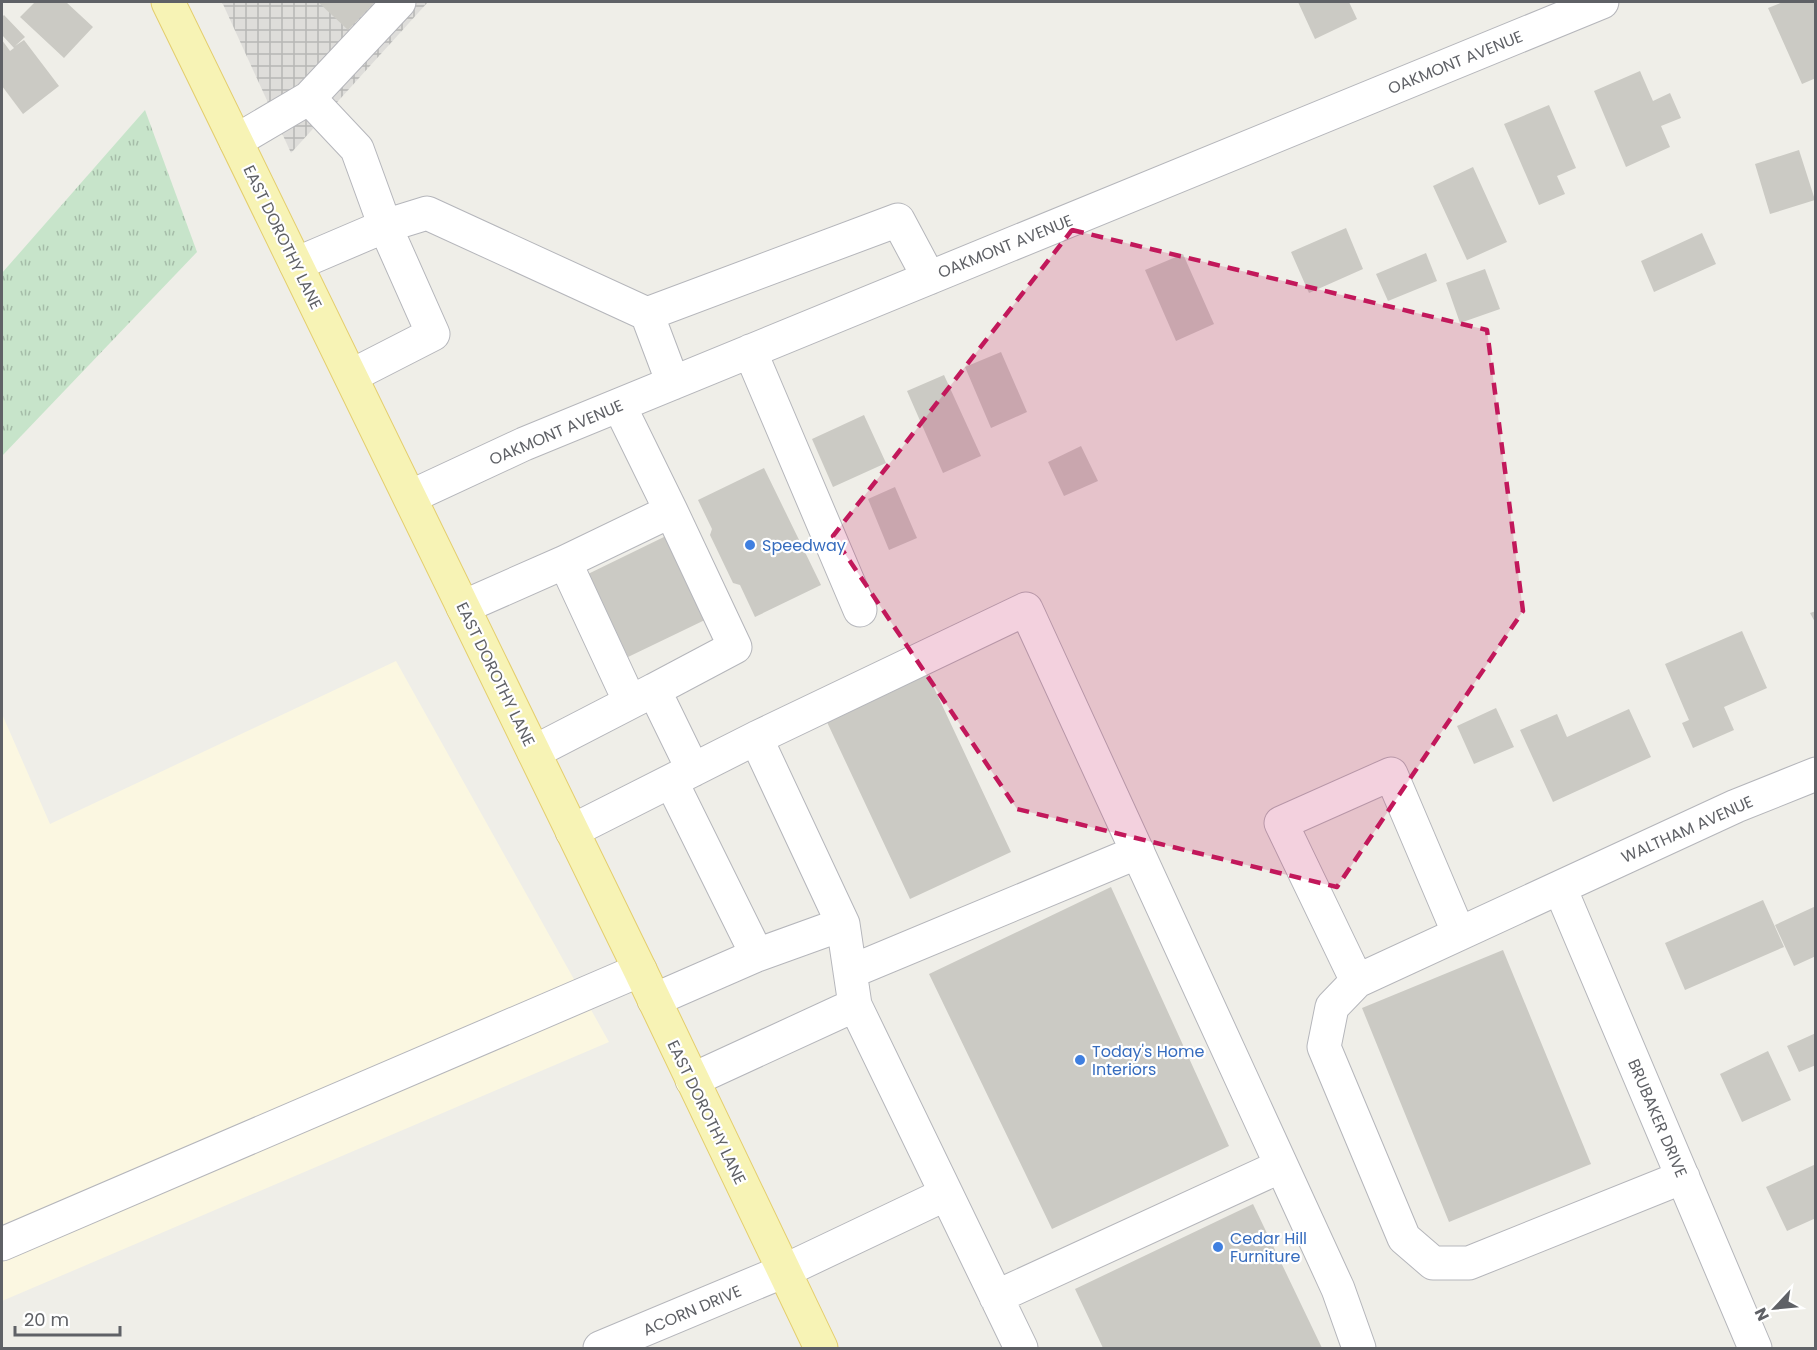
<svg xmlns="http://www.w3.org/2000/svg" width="1817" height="1350" font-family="Poppins,sans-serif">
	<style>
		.commercial { fill: #fbf7e1 }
		.industrial { fill: url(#industrial-grid) }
		.grass { fill: url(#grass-tufts) }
		.building { fill: #cbcac4 }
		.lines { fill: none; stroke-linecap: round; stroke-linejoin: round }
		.minor-casing { stroke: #b5b6bb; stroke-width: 35 }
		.major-casing { stroke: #e4ce6d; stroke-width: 35 }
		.minor { stroke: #fff; stroke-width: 33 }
		.major { stroke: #f7f3b5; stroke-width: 33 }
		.marked { fill: #c2185b; fill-opacity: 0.2; stroke: #c2185b; stroke-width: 4.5; stroke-dasharray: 12 8; stroke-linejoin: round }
		.shop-dot { fill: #3f7fe0; stroke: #fff; stroke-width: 2 }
		.labels { text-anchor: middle; stroke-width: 4.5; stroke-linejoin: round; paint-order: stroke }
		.street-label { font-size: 16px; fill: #5f6166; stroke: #fff }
		.shop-label { font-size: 16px; fill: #366cbe; stroke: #fff; text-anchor: start }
	</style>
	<defs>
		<pattern id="industrial-grid" width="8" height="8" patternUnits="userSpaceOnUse" patternTransform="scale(1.5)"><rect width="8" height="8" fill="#deddda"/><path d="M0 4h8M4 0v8" fill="none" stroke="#b7b7b5"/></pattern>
		<pattern id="grass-tufts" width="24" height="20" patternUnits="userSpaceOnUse" patternTransform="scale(1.5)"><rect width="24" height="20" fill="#c7e4ca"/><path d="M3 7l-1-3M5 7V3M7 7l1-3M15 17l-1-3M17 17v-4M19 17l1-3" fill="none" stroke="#a5bca8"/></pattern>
	</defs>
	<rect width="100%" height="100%" fill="#efeee8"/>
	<path class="commercial" d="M396,661l213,381 -607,259v-587l48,110z"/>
	<path class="industrial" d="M222,2h206l-137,151z"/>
	<path class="grass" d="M145,110l52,142 -195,204v-183z"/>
	<path class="building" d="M35,2h31l27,25 -29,31 -44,-41z
		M318,2h57l-27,28z
		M1298,2h51l8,17 -42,20z
		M1783,2h33v76l-14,6 -34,-76z
		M4,15l21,22 -10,9 9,-6 35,46 -36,28 -21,-28v-46l8,11 4,-3 -12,-13v-18z
		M1640,71l13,30 17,-8 11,25 -20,8 9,21 -44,20 -32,-76z
		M1549,105l27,63 -19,8 8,18 -26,11 -35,-81z
		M1799,150l16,50 -45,14 -15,-50z
		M1473,167l34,75 -40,18 -34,-74z
		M1346,228l17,41 -54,24 -18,-41z
		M1702,233l14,31 -62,28 -13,-31z
		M1426,253l11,28 -49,20 -12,-27z
		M1183,254l31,70 -38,17 -31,-71z
		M1485,269l15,40 -40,14 -14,-40z
		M1001,352l26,60 -36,16 -26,-61z
		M944,375l37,81 -38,17 -36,-82z
		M864,415l22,48 -53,24 -21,-48z
		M1081,446l17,35 -34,15 -16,-34z
		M764,468l57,117 -66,32 -15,-32 -7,-2 -23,-48 2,-6 -14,-29z
		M895,487l22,51 -28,12 -21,-51z
		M668,535l41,83 -81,39 -40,-83z
		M1816,611v13l-6,-11z
		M1742,631l25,57 -43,19 10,23 -41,18 -11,-25 7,-3 -24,-56z
		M927,673l84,179 -101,47 -84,-179z
		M1496,708l18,39 -40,17 -17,-38z
		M1629,709l22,48 -98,45 -33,-72 37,-16 10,23z
		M1111,887l118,259 -177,83 -123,-255z
		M1763,900l21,47 -99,43 -20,-47z
		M1816,906v50l-22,10 -19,-41z
		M1503,950l88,214 -142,58 -87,-214z
		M1816,1033v32l-17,7 -12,-26z
		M1768,1051l23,49 -49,22 -22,-48z
		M1816,1164v54l-29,13 -21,-44z
		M1253,1204l69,144h-219l-28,-59z"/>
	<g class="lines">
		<defs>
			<path id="minor" d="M309,98l48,51 28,77 48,108 -82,42
				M236,141l73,-43 90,-96
				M296,264l89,-38 42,-13 220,101
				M750,351l110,259
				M673,383l-26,-69 251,-94 31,58
				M619,405l52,106 -106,51 65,140
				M410,497l114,-53 1078,-442
				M463,607l102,-45
				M654,690l81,-43 -64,-136
				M756,738l270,-129 312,680 21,59
				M534,752l120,-62 39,80
				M572,831l184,-93 87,186 12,81
				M1560,888l195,460
				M757,955l86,-31
				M850,972l288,-120
				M1357,981l-76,-158 110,-49 68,160
				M654,1000l103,-45 -86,-174
				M692,1080l163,-75 166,343
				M1683,1177l-214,86h-36l-29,-25 -80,-191 8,-40 25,-26 379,-175 80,-32
				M2,1244l638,-274
				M996,1297l285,-131
				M600,1348l184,-77 162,-77"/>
			<path id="major" d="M168,2l472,968 181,378"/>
		</defs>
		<use href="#minor" class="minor-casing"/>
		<use href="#major" class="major-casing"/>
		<use href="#minor" class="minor"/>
		<use href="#major" class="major"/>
	</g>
	<path class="marked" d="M1072,230l415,100 36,281 -186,276 -320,-78 -184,-273z"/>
	<g class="shop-dot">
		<circle cx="750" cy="545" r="6"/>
		<circle cx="1080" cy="1060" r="6"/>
		<circle cx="1218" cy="1247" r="6"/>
	</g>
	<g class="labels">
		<g class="street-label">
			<text transform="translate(1455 62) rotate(-22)" y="6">OAKMONT AVENUE</text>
			<text transform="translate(283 237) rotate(64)" y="6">EAST DOROTHY LANE</text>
			<text transform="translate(1005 246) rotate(-22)" y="6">OAKMONT AVENUE</text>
			<text transform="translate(556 432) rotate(-23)" y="6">OAKMONT AVENUE</text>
			<text transform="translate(496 674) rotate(64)" y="6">EAST DOROTHY LANE</text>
			<text transform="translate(1687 829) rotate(-24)" y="6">WALTHAM AVENUE</text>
			<text transform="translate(707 1112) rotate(64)" y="6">EAST DOROTHY LANE</text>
			<text transform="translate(1658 1118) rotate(67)" y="6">BRUBAKER DRIVE</text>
			<text transform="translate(692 1310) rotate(-23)" y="6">ACORN DRIVE</text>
		</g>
		<g class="shop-label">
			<text x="762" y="551">Speedway</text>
			<text x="1092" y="1057">Today's Home<tspan x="1092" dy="18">Interiors</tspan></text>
			<text x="1230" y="1244">Cedar Hill<tspan x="1230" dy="18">Furniture</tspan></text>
		</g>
	</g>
	<rect width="1817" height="1350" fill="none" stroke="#5f6166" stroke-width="6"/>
	<g transform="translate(1775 1308) rotate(244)" stroke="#ffffff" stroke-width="4.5" paint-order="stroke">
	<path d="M0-4.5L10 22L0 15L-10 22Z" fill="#5f6166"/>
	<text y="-9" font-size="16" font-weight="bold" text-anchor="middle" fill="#5f6166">N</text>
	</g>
	<path d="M15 1326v9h105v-9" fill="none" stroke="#5f6166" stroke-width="3"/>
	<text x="24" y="1326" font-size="18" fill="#5f6166" stroke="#ffffff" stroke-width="4.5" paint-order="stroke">20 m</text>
</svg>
